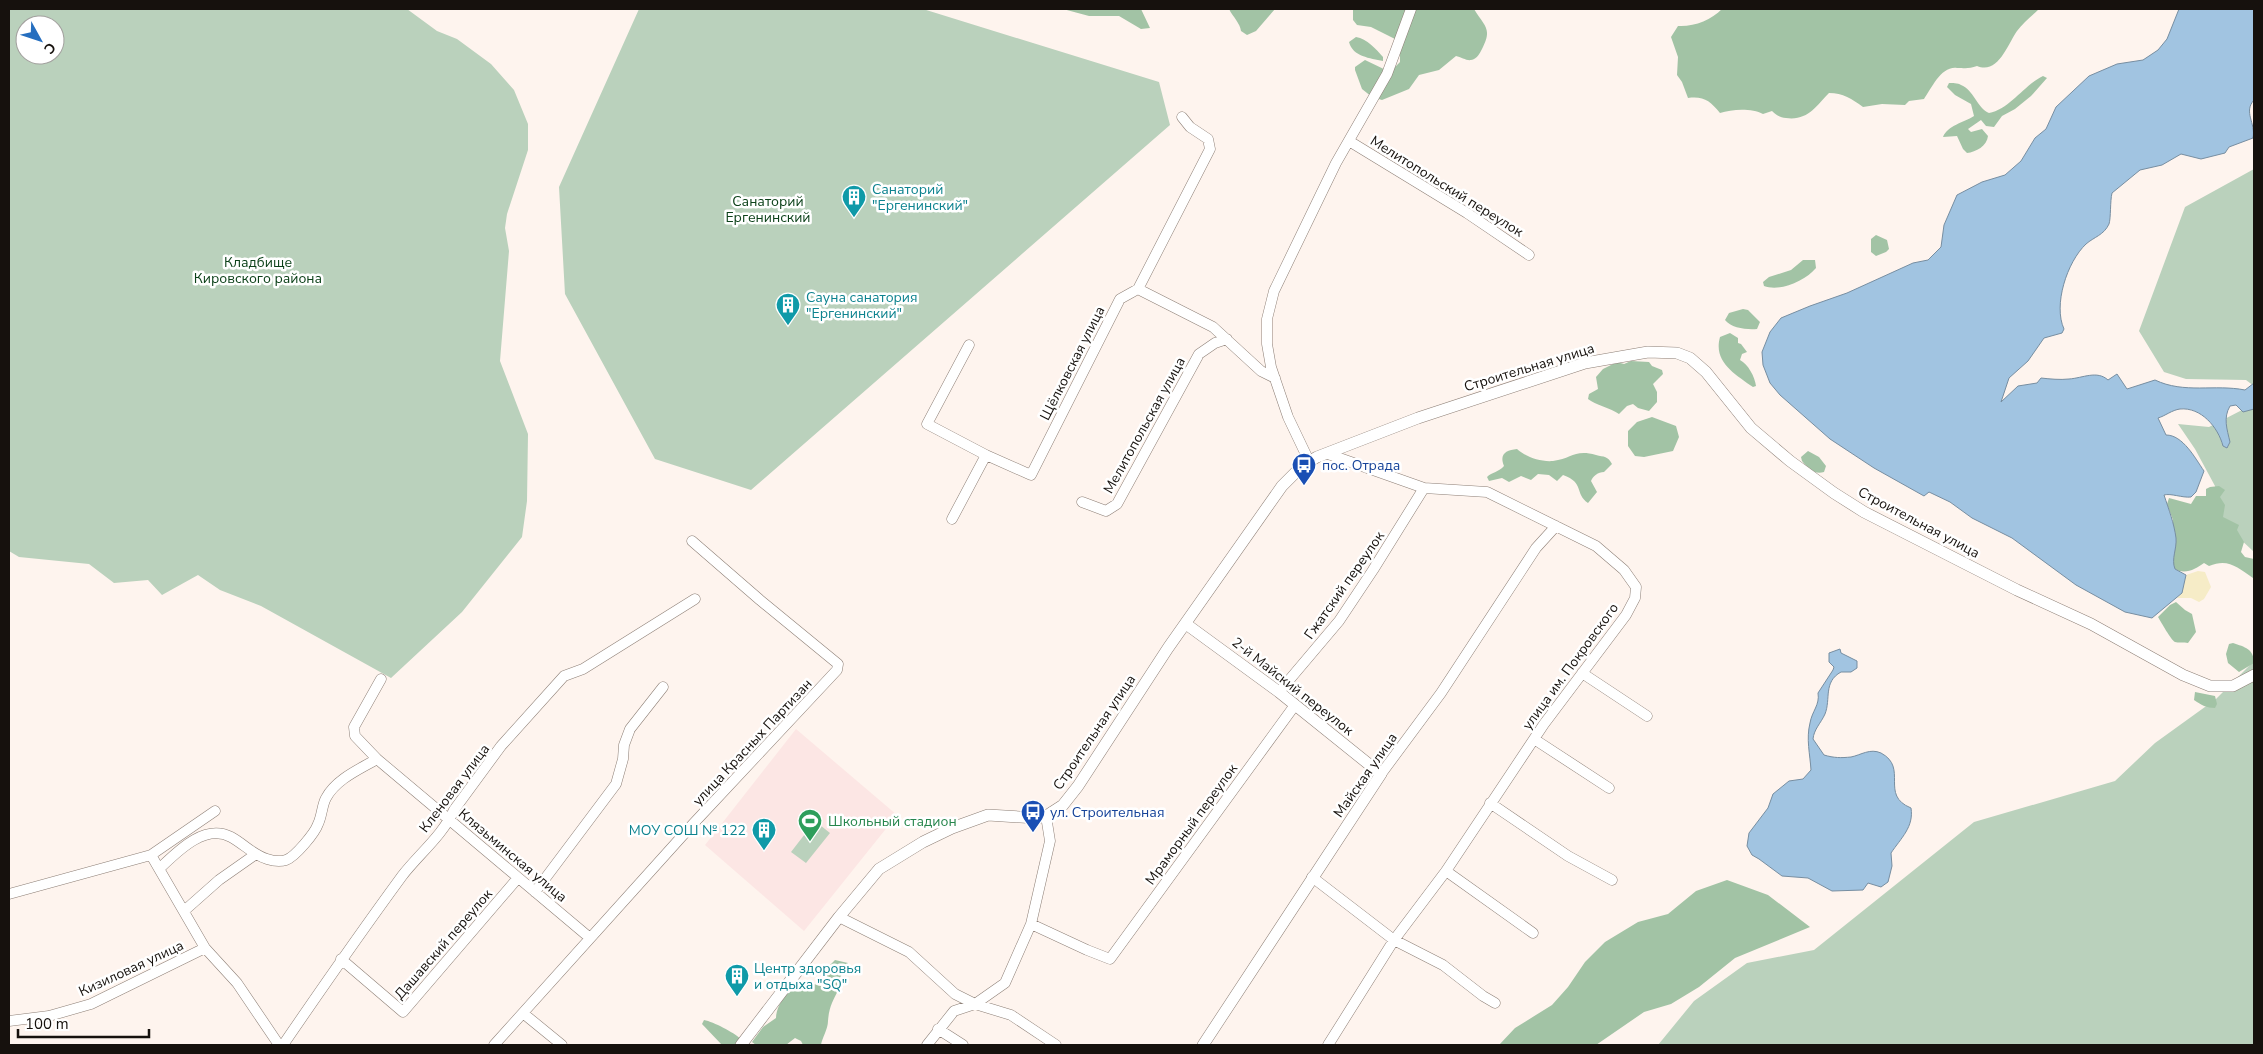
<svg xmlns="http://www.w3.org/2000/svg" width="2263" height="1054" font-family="'Nunito Sans',sans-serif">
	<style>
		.education { fill: #fce6e4 }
		.green { fill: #bad1bc; fill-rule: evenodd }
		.forest { fill: #a2c3a5 }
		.sand { fill: #f6ecc7 }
		.water { fill: #a1c4e1; stroke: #778ea1 }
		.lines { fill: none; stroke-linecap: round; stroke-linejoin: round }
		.minor-casing { stroke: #8d7f76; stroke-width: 11 }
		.tertiary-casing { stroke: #8d7f76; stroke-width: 12 }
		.minor { stroke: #fff; stroke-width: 10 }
		.tertiary { stroke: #fff; stroke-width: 11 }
		.labels { text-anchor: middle; stroke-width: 5; stroke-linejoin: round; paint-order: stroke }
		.street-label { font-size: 14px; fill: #16110d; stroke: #fff }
		.culture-label { font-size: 14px; fill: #0d838f; stroke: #fff; text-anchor: start }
		.park-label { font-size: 14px; fill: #0c4119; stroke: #fff }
		.transit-label { font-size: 14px; fill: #164399; stroke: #fff; text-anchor: start }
		.leisure-label { font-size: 14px; fill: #27864d; stroke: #fff; text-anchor: start }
	</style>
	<rect width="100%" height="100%" fill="#fef4ee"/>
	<path class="education" d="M796,729l101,86 -93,116 -99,-86z"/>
	<path class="green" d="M9,9h398l30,22 20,8 34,25 23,26 14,34v26l-21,64 -2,14 4,23 -9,110 28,73 -1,67 -5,36 -60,75 -71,66 -130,-72 -41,-16 -22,-15 -36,20 -14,-15 -34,3 -25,-19 -70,-7 -10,-6zM25,25h30v30h-30z
		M639,9h284l236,73 11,43 -419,365 -96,-31 -90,-165 -6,-107z
		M2254,169v217l-8,-6 -60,-1 -22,-7 -25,-41 46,-124z
		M2254,401v151l-17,-16 -19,-12 -3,-38 -20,-37 -17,-25 31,3 35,-18z
		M2254,661v384h-596l36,-44 53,-38 67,-13 160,-128 141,-41 40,-38 61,-44z
		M815,821l15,12 -24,30 -15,-11z"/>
	<path class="forest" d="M1063,9h78l9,19 -9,1 -22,-13h-30z
		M1229,9h46l-19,22 -9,4 -6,-4c-1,-8 -8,-14 -12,-22z
		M1353,9h44l1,1 9,-1 -12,30 -24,-12 -14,-2 -4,-5z
		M1415,9h59c10,17 19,19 8,40 -2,4 -5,10 -11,11 -4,1 -10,-3 -15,-4l-17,14 -20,5 -10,14 -27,11 -10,-3 -10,-8 -7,-19v-3l10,-7 25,12 10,-10v-14z
		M1722,9h317c-7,7 -16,14 -22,22 -9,13 -19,44 -40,35 -8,3 -12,2 -20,2 -16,-2 -25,20 -33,31l-15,2 -4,4 -23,-1 -19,3c-11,-8 -20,-14 -34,-14 -13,13 -21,28 -43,25 -6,-1 -9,-2 -14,-7l-9,3c-11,-6 -31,-5 -43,-1 -10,-12 -16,-17 -32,-15l-6,-16 -5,-7 1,-18 -7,-20 7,-11c16,1 33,-6 44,-17z
		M1356,37c11,2 20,12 27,20v4c-13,-3 -30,-4 -34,-19z
		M2043,76l4,2 -16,18 -16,13 -13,7 -8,11 -8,-1 -5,-6 -13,9 3,3 11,-3 6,7c-1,10 -12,16 -21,17l-4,-4 -6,-13 -14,1c5,-12 20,-14 31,-21l-3,-12 -16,-9 -8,-8 2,-4c3,0 9,0 12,2 12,4 17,24 28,28 21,-4 35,-28 54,-37z
		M1876,235l11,5 2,9 -3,3 -10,4 -5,-4v-13z
		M1803,260h12l1,8c-11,13 -36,24 -52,18l-1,-4 6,-5 22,-7z
		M1743,309l5,1 12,12 -3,7c-10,1 -26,-1 -32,-9l4,-7z
		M1730,333l8,5v5l3,1 6,8 -5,2 -2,6c8,4 15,17 16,26l-3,1c-18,-13 -40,-25 -33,-50z
		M1631,361l18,1 3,4 10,4 1,4 -10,10 4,8v10l-8,9 -11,-3 -5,-4 -6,2 -8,8c-8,-6 -24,-9 -31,-15l1,-5 9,-5 -2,-12 7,-8 14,-7 7,2z
		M1652,417l24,9 3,11 -6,14 -29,6 -9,-1 -7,-10v-15l9,-9z
		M1517,449c9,8 23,13 36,12 19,-2 21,-12 43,-6 8,2 12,1 16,9l-8,8c-6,0 -11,4 -13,9l6,11 -9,11c-14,-10 -3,-20 -25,-28l-6,6 -8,-6 -11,-1 -7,6 -10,-4 -12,6 -7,-4 -13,3 -2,-4c5,-5 12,-5 17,-11 -5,-12 2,-16 13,-17z
		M1808,451l11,6 7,9 -2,6c-10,3 -16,-4 -22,-11l-1,-4z
		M2219,486l6,4 -5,7 5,8 -2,12 16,8 -2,5 7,12 -3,10 4,5 9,2 -1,19c-16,-11 -25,-20 -44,-12l-5,-3c-8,6 -19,12 -29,6l-3,-6 1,-43 -6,-16 2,-6 22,6 5,-8h10v-7l4,-2z
		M2176,602l9,8 7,4 4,18 -8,11c-4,-1 -10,0 -13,-1 -4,-2 -14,-20 -17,-25l12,-12z
		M2233,643c12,4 21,6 21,20l-15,9 -11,-9 -2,-9 3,-10z
		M2195,692l20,4 2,8 -2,4c-8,0 -14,-3 -21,-8z
		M1727,880l41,15 42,32 -75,31 -36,29 -28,17 -27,8 -48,33h-97l16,-17 37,-23 16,-18 17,-25 20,-20 33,-20 30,-8 28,-23z
		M835,960l13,3 -11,20 3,4c-7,13 -11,20 -12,34 0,8 -6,17 -7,24h-18l-2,-4 -6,-3 -9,7h-30l-4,-3 11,-15 13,-9c1,-23 28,-43 49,-30l5,-6 -4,-8 2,-7z
		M704,1020c10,2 29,12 37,19l-1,6h-18l-20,-21z"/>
	<path class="sand" d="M2198,571l7,1 6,15 -7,12 -5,3 -8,-4h-14l5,-5 4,-18z"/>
	<path class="water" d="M2179,9h75v91c-11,12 2,23 -1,38l-24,9 -4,6 -24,6 -20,-5 -19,11 -22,5 -28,23c-2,8 -1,25 -3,31 -5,11 -15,13 -23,20 -19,18 -33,61 -22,85l-2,4 -18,5 -16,23 -19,17 -8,24 17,-16 19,-3 4,-5c9,1 19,2 28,1 14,-1 28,-9 39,1l9,-6 10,15 28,-9c29,14 60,4 90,10l9,-7v26l-11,3 -7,-7 -6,1c-7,12 -3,23 0,36l-3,6 -4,-2c-5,-19 -22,-39 -43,-37 -8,1 -15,7 -22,9l8,17c17,0 29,23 38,36l-8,21 -5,5c-9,1 -20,-4 -27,-2 5,15 10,28 12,43 1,11 -5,21 -1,31l11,6 -4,18 -30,25 -27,-6 -49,-27 -64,-47 -40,-20 -22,-16 -21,-10 -5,4 -50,-28 -44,-29 -50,-44 -10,-12 -7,-18 -1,-13 8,-20 11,-14 29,-12 37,-13 66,-30 15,-3 13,-13 3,-22 13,-30 25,-13 23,-7 16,-14 14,-23 11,-9 10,-22 33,-31 28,-12 26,-4 15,-10 9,-11z
		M1840,649l1,4 16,8v7l-6,4h-10c-18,10 -10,27 -16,42 -4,9 -11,15 -12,25l11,16c10,3 17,3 27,2 10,-2 19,-9 30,-4 28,15 -2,42 30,55 3,19 -10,30 -20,45l1,13 -4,16 -7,5 -13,-4 -5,7 -31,1 -24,-13 -26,-2 -23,-17 -7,-4 -5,-9 2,-13 19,-25 5,-14 16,-13 14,-2 8,-9c-1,-16 -5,-31 -1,-47 2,-12 10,-18 8,-30l15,-23 1,-3 -5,-5v-9z"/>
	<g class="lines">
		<defs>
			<path id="minor" d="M1349,141l118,72 62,42
				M1138,289l75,38 48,44 14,7
				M969,345l-42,79 59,31
				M1309,461l-21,-44 -17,-50 -4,-23v-25l7,-28 45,-93 17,-35 51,-89 24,-65
				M1082,502l24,9 11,-7 82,-150 16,-11 12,-4
				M952,519l34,-64 45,20 89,-176 18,-10 72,-140 -2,-10 -18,-12 -8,-10
				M1582,673l65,43
				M381,679l-27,48 1,9 22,23 213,179
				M1279,692l60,-71 34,-51 51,-82
				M1534,739l75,49
				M1381,774l60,-81 95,-145 20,-22
				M1490,803l78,53 44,24
				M151,855l54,93 32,35 42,62
				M159,869c18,-17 45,-46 72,-32 13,7 22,18 36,22 6,2 13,3 19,1 9,-3 29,-27 32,-36 4,-8 4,-19 8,-26 10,-19 34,-29 51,-39
				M1446,871l87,62
				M1312,877l82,63 49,25 40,31 12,7
				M535,892l81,-108 7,-25 1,-14 6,-16 33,-42
				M9,894l142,-39 64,-44
				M184,911l35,-31 37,-26
				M839,917l70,35 46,42 20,10 36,11 45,30
				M1031,924l56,26 23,9 185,-254
				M341,959l62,53 114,-133
				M524,1014l38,31
				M9,1021l40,-5 42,-12 114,-56
				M938,1029l25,16
				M283,1045c39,-57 78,-113 119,-169 16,-21 41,-41 52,-66l47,-64 63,-70 19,-7 112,-70
				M494,1045l199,-221 144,-154 1,-6 -78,-64 -68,-59
				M927,1045l27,-34 21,-7 30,-21 26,-59 19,-83 -4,-25
				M1328,1045l66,-105 52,-69 98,-147 82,-109 9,-17 1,-11 -12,-17 -28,-24 -109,-54 -63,-4 -96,-34"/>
			<path id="tertiary" d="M1186,624l93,68 102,82 -178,271
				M741,1045l98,-128 40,-48 44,-27 29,-14 36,-13 48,3 10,-2 17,-11 15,-19 90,-138 114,-162 21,-21 14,-8 101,-39 167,-55 63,-11 29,1 13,5 16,14 45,56 39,33 44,32 30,19 153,78 74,34 92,51 27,11h23l21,-11"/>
		</defs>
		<use href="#minor" class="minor-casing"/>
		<use href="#tertiary" class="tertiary-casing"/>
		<use href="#minor" class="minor"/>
		<use href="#tertiary" class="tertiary"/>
	</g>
	<defs>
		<symbol id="building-pin" viewBox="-11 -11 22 30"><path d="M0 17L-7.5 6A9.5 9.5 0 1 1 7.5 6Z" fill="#0f9aa8" stroke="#fff"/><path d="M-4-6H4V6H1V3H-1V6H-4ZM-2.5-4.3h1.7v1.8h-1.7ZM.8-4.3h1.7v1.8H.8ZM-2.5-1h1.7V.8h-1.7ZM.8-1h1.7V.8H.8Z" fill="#fff"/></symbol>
		<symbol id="bus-pin" viewBox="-11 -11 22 30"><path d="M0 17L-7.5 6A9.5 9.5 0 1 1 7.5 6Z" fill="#1a4fb4" stroke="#fff"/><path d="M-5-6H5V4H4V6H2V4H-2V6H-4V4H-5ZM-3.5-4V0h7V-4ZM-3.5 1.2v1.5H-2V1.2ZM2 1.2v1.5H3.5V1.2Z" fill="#fff"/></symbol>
		<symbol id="stadium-pin" viewBox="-11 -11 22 30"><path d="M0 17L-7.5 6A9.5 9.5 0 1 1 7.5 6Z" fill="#2e9e5b" stroke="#fff"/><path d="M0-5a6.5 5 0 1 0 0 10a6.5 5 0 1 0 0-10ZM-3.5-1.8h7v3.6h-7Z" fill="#fff"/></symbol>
	</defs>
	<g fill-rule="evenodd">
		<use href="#building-pin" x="840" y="183" width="28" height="38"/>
		<use href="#building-pin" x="774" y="291" width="28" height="38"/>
		<use href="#bus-pin" x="1290" y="451" width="28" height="38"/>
		<use href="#bus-pin" x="1019" y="798" width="28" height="38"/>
		<use href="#stadium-pin" x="796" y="807" width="28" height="38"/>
		<use href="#building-pin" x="750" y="816" width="28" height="38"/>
		<use href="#building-pin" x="723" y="962" width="28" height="38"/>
	</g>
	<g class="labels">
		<g class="street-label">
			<text transform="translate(1447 186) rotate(32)" y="5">Мелитопольский переулок</text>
			<text transform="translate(1072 363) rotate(-63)" y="5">Щёлковская улица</text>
			<text transform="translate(1529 367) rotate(-17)" y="5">Строительная улица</text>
			<text transform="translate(1144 425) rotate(-61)" y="5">Мелитопольская улица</text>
			<text transform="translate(1919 522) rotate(28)" y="5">Строительная улица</text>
			<text transform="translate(1344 585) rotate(-55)" y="5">Гжатский переулок</text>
			<text transform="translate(1570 666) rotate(-54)" y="5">улица им. Покровского</text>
			<text transform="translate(1293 686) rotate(38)" y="5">2-й Майский переулок</text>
			<text transform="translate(1094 732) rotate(-56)" y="5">Строительная улица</text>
			<text transform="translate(752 742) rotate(-47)" y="5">улица Красных Партизан</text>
			<text transform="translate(1365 775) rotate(-55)" y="5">Майская улица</text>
			<text transform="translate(454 788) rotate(-53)" y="5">Кленовая улица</text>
			<text transform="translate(1191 824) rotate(-54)" y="5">Мраморный переулок</text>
			<text transform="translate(513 855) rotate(40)" y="5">Клязьминская улица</text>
			<text transform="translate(443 944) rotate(-49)" y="5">Дашавский переулок</text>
			<text transform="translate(131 968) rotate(-25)" y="5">Кизиловая улица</text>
		</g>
		<g class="culture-label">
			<text x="872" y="194">Санаторий<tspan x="872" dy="16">"Ергенинский"</tspan></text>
			<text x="806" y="302">Сауна санатория<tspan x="806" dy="16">"Ергенинский"</tspan></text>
			<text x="746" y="835" text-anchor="end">МОУ СОШ № 122</text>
			<text x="754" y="973">Центр здоровья<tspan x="754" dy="16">и отдыха "SQ"</tspan></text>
		</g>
		<g class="park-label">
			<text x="768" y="206">Санаторий<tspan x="768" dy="16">Ергенинский</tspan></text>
			<text x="258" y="267">Кладбище<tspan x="258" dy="16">Кировского района</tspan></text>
		</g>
		<g class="transit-label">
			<text x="1322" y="470">пос. Отрада</text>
			<text x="1050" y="817">ул. Строительная</text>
		</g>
		<g class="leisure-label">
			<text x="828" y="826">Школьный стадион</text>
		</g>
	</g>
	<rect width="2263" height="1054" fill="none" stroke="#16110d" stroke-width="20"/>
	<g transform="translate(40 40) rotate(130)"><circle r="24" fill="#ffffff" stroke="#a2a09e"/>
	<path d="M0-4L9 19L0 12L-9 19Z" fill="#256ebf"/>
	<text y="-8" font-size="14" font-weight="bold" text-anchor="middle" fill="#16110d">С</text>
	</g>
	<path d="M18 1029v8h131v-8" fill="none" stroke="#16110d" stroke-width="2.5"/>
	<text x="25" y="1029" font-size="15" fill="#16110d" stroke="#ffffff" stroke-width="4" paint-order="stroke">100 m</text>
</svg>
